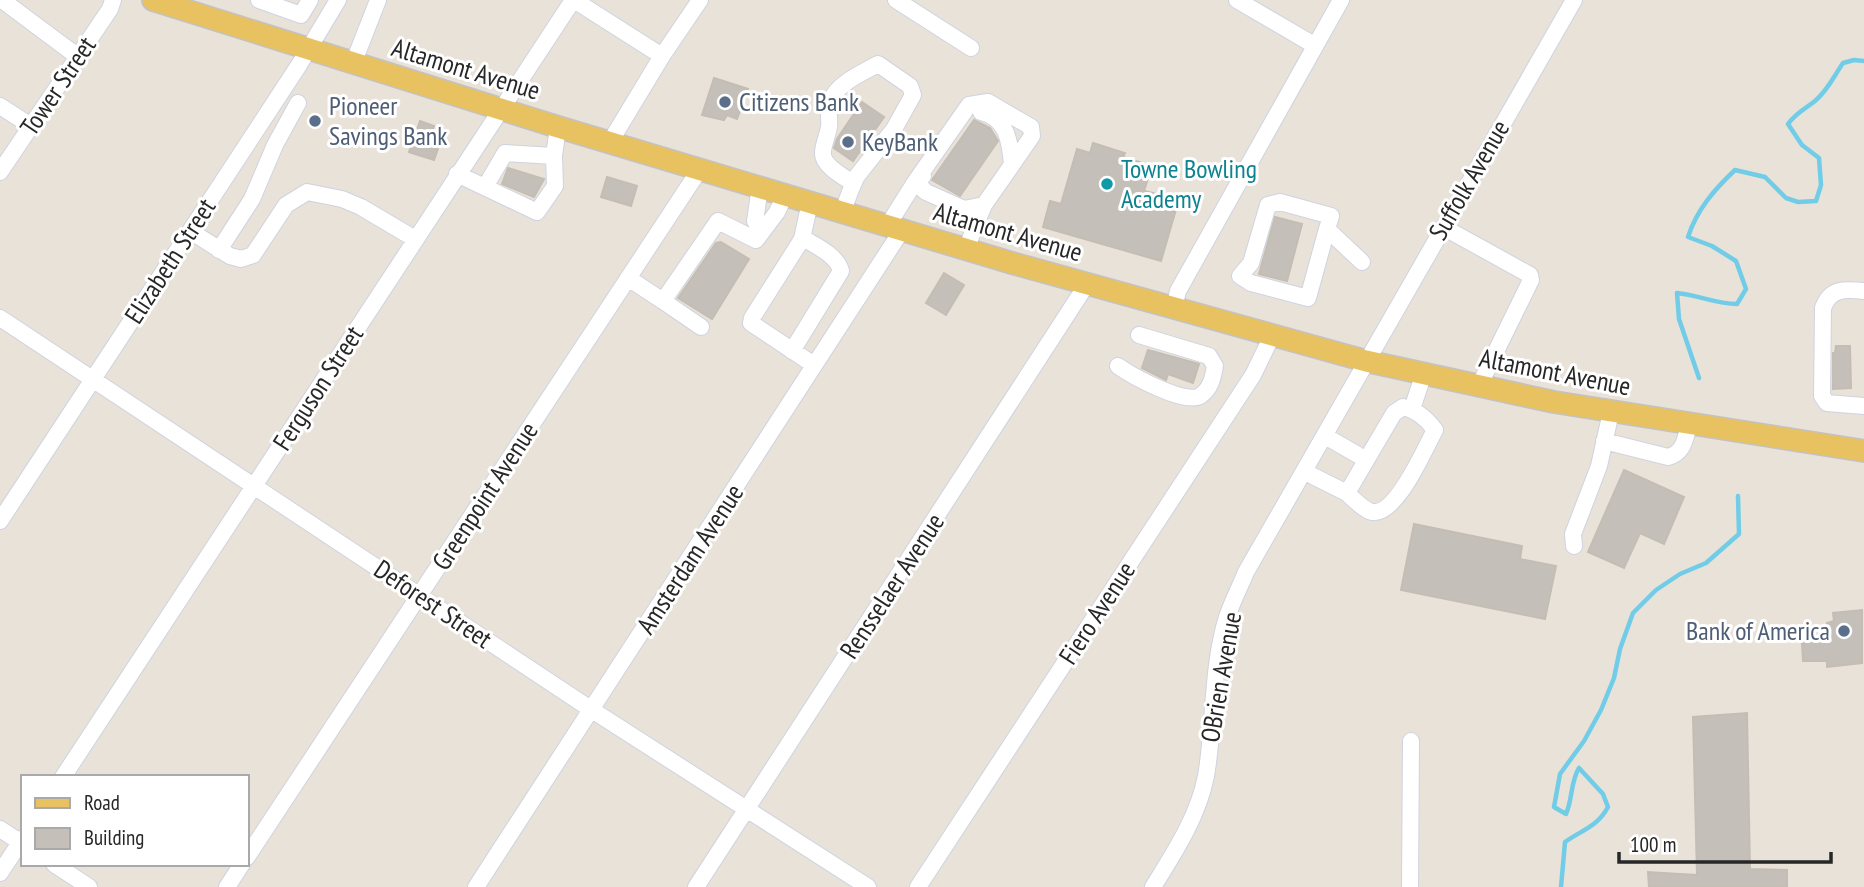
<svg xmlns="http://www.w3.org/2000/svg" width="1864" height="887" font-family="'PT Sans Narrow',sans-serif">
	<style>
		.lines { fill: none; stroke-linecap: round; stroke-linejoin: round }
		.stream { stroke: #71cde7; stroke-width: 4.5 }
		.building { fill: #c4bfb9; stroke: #c4bdb3; stroke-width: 2 }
		.minor-tunnel { stroke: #c2bdb5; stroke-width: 16; stroke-dasharray: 16 8; stroke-linecap: butt }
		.minor-casing { stroke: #cfd3e0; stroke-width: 18 }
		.major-casing { stroke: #c3c3c3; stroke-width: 24 }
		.minor { stroke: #fff; stroke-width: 16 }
		.major { stroke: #e8c160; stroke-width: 21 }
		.service-dot { fill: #5c6f8a; stroke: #fff; stroke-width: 2.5 }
		.culture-dot { fill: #0f9aa8; stroke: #fff; stroke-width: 2.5 }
		.labels { text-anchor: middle; stroke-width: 6; stroke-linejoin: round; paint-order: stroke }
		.street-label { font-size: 26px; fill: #272727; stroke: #fff }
		.service-label { font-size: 26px; fill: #4e5e75; stroke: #fff; text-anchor: start }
		.culture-label { font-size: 26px; fill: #0d838f; stroke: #fff; text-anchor: start }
	</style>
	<rect width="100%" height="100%" fill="#e9e2d9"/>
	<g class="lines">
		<path class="stream" d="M1699,378l-20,-59 -2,-26c21,2 39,11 60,11l9,-15 -10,-28 -24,-15 -24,-9c9,-28 27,-48 47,-67l30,7 21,21 12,4 18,-1 5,-16 -2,-27 -17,-13 -14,-21c8,-11 17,-15 27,-23 13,-11 19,-25 28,-38l11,-3 10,1
			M1561,887l4,-45c17,-12 33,-16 43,-35l-5,-13 -24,-26c-9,15 -6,30 -13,46l-12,-7 6,-33 24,-33 17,-31 13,-32 6,-29 13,-36 23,-23 24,-16 26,-11 33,-29 -1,-38"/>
	</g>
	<path class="building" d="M714,78l34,11 -11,30 -10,-4 -3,5 -22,-5z
		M862,102l22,15 -31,44 -19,-13 3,-9z
		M974,120l16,8 8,13 -38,55 -28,-16z
		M420,121l14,5 -4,10 11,4 -7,20 -25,-8z
		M1093,143l32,10 -2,4 29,9 -8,25 35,8 -18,62 -118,-34 7,-26 11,3 16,-55 13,4z
		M508,168l36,11 -10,18 -32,-13z
		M607,177l30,9 -6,20 -30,-9z
		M1275,217l27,7 -15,57 -28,-7z
		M721,242l28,17 -37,60 -34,-21 38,-55z
		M944,273l20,12 -18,30 -20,-12z
		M1836,346h14l1,42 -18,1v-36h2z
		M1148,350l51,14 -6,19 -25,-9 -2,6 -24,-12z
		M1624,470l60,27 -20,47 -24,-11 -16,35 -36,-16z
		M1414,524l108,22 -2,13 36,7 -11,53 -144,-29z
		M1862,610v53l-35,4v-6h-24l-1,-18 25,-3v-17l7,-2 -1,-8z
		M1747,713l3,156 37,1v17h-138l-1,-15 49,3 -4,-158z"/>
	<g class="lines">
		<path class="minor-tunnel" d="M840,109l6,-10"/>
		<defs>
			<path id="minor" d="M2,0l75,56
				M259,0l42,15 9,-15
				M574,0l88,56
				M896,0l75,48
				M1237,0l77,45
				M353,64l25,-64
				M0,106l31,20
				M981,112c26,6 29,29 31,53
				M610,142l52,-86 38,-56
				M0,172l110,-163 3,-9
				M457,174l80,38 18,-26 -1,-30 4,-29
				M923,176l-8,6 11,10 38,17 20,-4
				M485,187l20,-34 49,3
				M760,187l-5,34 6,11
				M810,202l-8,37 -50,79 -1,5 63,42
				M843,212c4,-13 8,-24 14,-36l37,-47 19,-34 -3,-9 -32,-22c-16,9 -40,19 -47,36 -4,8 -1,19 -2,27 -1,7 -7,21 -6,27 0,12 21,23 30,29
				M888,225l27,-43 54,-77 19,-3 43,25 1,9 -48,69 -18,44
				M1443,227l87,48 1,5 -52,106
				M1327,229l4,-13 -51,-14 -12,3 -17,58 -11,13 11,7 57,15 19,-69 35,33
				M190,231l40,25 11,3 12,-4 33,-50 21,-13 35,7 19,8 54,32
				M219,250l33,-51 23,-54 23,-42
				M628,278l35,23
				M1864,291c-19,-2 -34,-3 -41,17l-1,88 5,7 37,3
				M1174,308l4,-17 163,-291
				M0,318l592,392 276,177
				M701,327l-38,-26 55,-80 38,19 21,-28 8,-17
				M792,351l49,-80c-4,-16 -25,-25 -38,-33
				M1118,366c14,10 67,39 82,30 11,-7 13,-19 15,-30l-6,-10 -70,-21
				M1412,409l12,-36
				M1325,436l33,19
				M1604,441l64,16c16,-4 17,-18 21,-32
				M1305,472l42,21 47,-80 9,-6c14,3 24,12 32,23 -10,18 -41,92 -66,81 -8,-4 -16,-12 -22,-18
				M0,521l299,-456 39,-65
				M1574,546l-1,-12 26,-68 12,-54
				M63,777l510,-777
				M0,829l23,15
				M247,857l453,-688
				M54,864l35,23
				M0,873l23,-35
				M227,887l15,-23
				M476,887l426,-657
				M696,887l391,-603
				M918,887l335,-512 19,-39
				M1153,887c21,-34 45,-70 53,-111 9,-52 5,-108 21,-159 5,-15 13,-30 19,-45l328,-572
				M1410,887l1,-146"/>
			<path id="major" d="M153,0l405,127 454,136 354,98 188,41 310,49"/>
		</defs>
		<use href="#minor" class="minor-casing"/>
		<use href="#major" class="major-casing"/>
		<use href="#minor" class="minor"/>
		<use href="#major" class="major"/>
	</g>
	<g class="service-dot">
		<circle cx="725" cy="102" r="7"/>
		<circle cx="315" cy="121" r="7"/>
		<circle cx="848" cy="142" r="7"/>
		<circle cx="1844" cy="631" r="7"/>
	</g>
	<circle class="culture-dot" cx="1107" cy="184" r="7"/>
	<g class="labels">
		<g class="street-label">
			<text transform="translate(466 69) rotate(17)" y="9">Altamont Avenue</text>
			<text transform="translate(58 86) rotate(-56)" y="9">Tower Street</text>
			<text transform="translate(1469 180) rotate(-60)" y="9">Suffolk Avenue</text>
			<text transform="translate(1008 232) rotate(16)" y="9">Altamont Avenue</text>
			<text transform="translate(170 261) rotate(-57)" y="9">Elizabeth Street</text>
			<text transform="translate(1555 372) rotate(11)" y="9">Altamont Avenue</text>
			<text transform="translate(318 388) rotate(-57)" y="9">Ferguson Street</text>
			<text transform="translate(485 496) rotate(-57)" y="9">Greenpoint Avenue</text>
			<text transform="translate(690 559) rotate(-57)" y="9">Amsterdam Avenue</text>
			<text transform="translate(892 586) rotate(-57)" y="9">Rensselaer Avenue</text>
			<text transform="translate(433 604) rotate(34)" y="9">Deforest Street</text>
			<text transform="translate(1097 613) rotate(-57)" y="9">Fiero Avenue</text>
			<text transform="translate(1221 677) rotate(-80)" y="9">OBrien Avenue</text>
		</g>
		<g class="service-label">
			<text x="739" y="111">Citizens Bank</text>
			<text x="329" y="115">Pioneer<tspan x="329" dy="30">Savings Bank</tspan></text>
			<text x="862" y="151">KeyBank</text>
			<text x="1830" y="640" text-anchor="end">Bank of America</text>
		</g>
		<g class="culture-label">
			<text x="1121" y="178">Towne Bowling<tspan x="1121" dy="30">Academy</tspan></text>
		</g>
	</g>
	<rect x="21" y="775" width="228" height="91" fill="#ffffff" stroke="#a9a9a9" stroke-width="2"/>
	<rect x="35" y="798" width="35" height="10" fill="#e8c160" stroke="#a9a9a9" stroke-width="2"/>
	<text x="84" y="810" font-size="21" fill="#272727">Road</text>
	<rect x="35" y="828" width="35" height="21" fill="#c4bfb9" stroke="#a9a9a9" stroke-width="2"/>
	<text x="84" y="845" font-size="21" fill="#272727">Building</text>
	<path d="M1619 852v10h212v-10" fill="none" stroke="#272727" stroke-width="3.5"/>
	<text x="1630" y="852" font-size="21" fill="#272727" stroke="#ffffff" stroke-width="5" paint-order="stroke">100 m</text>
</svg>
